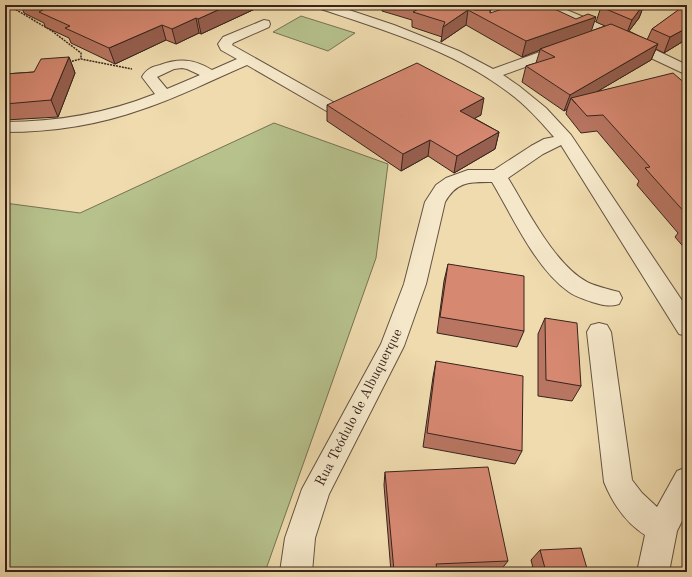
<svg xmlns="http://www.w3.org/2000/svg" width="692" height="577" font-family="'Old Standard TT',serif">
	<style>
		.green { fill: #b6c18c; stroke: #767254 }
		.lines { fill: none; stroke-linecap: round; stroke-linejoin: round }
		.minor-casing { stroke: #655240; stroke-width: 2 }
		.path { stroke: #37241c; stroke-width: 1.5; stroke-dasharray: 2 1; stroke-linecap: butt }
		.minor { fill: #f5e8ca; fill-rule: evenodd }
		.wall { fill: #b87561; stroke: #37241c }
		.shaded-wall { fill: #965f4f; stroke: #37241c }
		.building { fill: #d68871; stroke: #37241c }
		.labels { text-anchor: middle; stroke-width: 4; stroke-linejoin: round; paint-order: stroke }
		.street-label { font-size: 14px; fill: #37241c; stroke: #f5e8ca }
	</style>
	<rect width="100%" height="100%" fill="#efdbae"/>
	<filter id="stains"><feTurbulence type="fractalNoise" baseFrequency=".005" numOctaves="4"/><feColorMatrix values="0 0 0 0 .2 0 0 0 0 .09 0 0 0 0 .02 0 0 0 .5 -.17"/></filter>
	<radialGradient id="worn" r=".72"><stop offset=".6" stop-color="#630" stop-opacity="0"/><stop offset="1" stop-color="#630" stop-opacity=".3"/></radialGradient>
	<path class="green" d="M301,16l54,17 -27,18 -55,-19z
		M274,123l114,41 -12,94 -111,314h-260v-369l75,10z"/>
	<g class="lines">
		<defs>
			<path id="minor" d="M316,5h18l60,20 65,26 34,18 69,-25 5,-1 5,1 2,3 -2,3 -69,25 16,11 27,22 25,27 116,173v28l-8,-2 -118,-189 -18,9 -35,24c19,31 46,86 79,104 10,5 21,7 32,10l3,6 -3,6c-10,3 -17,1 -27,-2 -8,-3 -16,-5 -23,-10 -34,-24 -56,-75 -77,-110 -22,0 -35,-1 -47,20l-19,82 -22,62 -75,148 -14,44 -3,34h-32l5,-34 17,-49 79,-145 23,-60 21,-82 11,-17 10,-7 22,-8h26l37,-24 13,-7 10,-2c-14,-16 -28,-32 -46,-45 -55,-42 -125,-62 -190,-84z
				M498,5h12c-9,14 -23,21 -40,17l-1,-3 1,-3 17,-2z
				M538,5h17l57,24 75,36v10l-85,-40 -62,-27z
				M264,20l5,1 1,3 -1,3 -36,16 -1,2 110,62 2,3 -2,3 -6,2 -6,-2 -83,-48c-35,15 -68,32 -104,44 -44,16 -91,23 -138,23v-10c52,0 102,-9 150,-28l-13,-17c4,-8 10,-10 18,-12 19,-7 34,-6 52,5l25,-11 -16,-9 -3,-6 5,-7zM182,68l5,1 13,6 -33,14 -10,-12 17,-8z
				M599,323l8,2 4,7 21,148 10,13 15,14 20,-36 10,-4v44l-10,20 -8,41h-32l8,-37c-20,-13 -32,-31 -41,-53l-17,-150 4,-7z"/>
		</defs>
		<use href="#minor" class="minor-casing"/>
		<path class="path" d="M8,5l44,26 29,22v6
			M69,62l12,-3 51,10"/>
		<use href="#minor" class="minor"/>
	</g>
	<path class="wall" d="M21,5h236v3l-56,26 -2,-1 -23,11 -10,-4 -51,24 -44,-21 -2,-5 -24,-11 -1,-4 -20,-10z
		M382,5h110l-2,8 101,18 14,-5 -9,-4 5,-15 5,-2h38l-5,13 -10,13 18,9 5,-11 35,-24v39l-5,-2 -18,11 -8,-4 -5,11 -53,31 89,-6v166l-12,-14 3,-4 -41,-48 2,-4 -42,-50 -16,2 -15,-19 1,-5 -3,2 -42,-29 4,-16 10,-3 4,-13 -18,7 -56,-32 -25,17 1,-5 -30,-10v-7l-30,-9z
		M69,57l6,16 -17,44 -53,3v-46l29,-2z
		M327,105l154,10 -7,3 25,14 -4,17 -41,24 -26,-17 -27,15 -74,-50z
		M448,264l76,67 -7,16 -80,-14 7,-52z
		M545,318l36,68 -9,15 -34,-5v-62z
		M436,361l86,90 -7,13 -92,-17 10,-70z
		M385,472l123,89 -8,10 -109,1 -7,-87z
		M540,550l48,22h-54l-3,-12z"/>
	<path class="shaded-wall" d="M229,5h28v3l-56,26 -3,-15z
		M480,5h12l-2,6 -11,3z
		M643,5h1l-5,13 -13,17 6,-15z
		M468,10l-2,15 -25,17 2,-15z
		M596,17l-5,15 -51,17v1l-18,7 4,-16z
		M196,18l3,15 -23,11 -4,-15z
		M162,25l4,15 -51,24 -6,-16z
		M687,28v2l-5,12 -18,11 6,-16z
		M658,44l-7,16 -75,44 -5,-6 -4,11 -3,2 6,-16z
		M69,57l6,16 -17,44 -7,-17z
		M484,98l-3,17 -23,12 2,-16z
		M499,132l-4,17 -41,24 3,-17z
		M430,140l-2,16 -27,15 2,-17z"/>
	<path class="building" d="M32,5h197l-31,14 -2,-1 -24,11 -10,-4 -53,23 -44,-20 5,-2 -31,-14 4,-2z
		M411,5h44l20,5h15v3l25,-8h31l30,14 12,-5 8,3 -70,24 -58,-31 -25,17 2,-5 -32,-10 7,-4z
		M606,5h37l-11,15 -31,-13z
		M685,5h2v23l-17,9 -18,-8z
		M611,24l47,20 -88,51 -44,-29 29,-9 -15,-8z
		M69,57l-18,43 -46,4v-30l29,-2 7,-13z
		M417,63l67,35 -24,13 39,21 -42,24 -27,-16 -27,14 -76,-49z
		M673,73l14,12v130l-42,-47 5,-1 -47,-52 -16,1 -16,-18z
		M448,264l76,12v55l-84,-14z
		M545,318l32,5 4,63 -35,-6z
		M436,361l87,15 -1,75 -95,-18z
		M488,467l20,94 -72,3 1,5 -43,2 -9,-99z
		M581,548l7,24h-42l-6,-22z"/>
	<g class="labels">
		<g class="street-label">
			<text transform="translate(358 407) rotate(-63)" y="5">Rua Teódulo de Albuquerque</text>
		</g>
	</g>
	<rect width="692" height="577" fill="none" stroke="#efdbae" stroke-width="20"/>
	<rect x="6" y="6" width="680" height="565" fill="none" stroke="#37241c" stroke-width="2"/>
	<rect x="10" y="10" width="672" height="557" fill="none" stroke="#37241c"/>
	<rect width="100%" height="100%" filter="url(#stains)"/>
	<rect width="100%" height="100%" fill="url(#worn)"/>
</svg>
